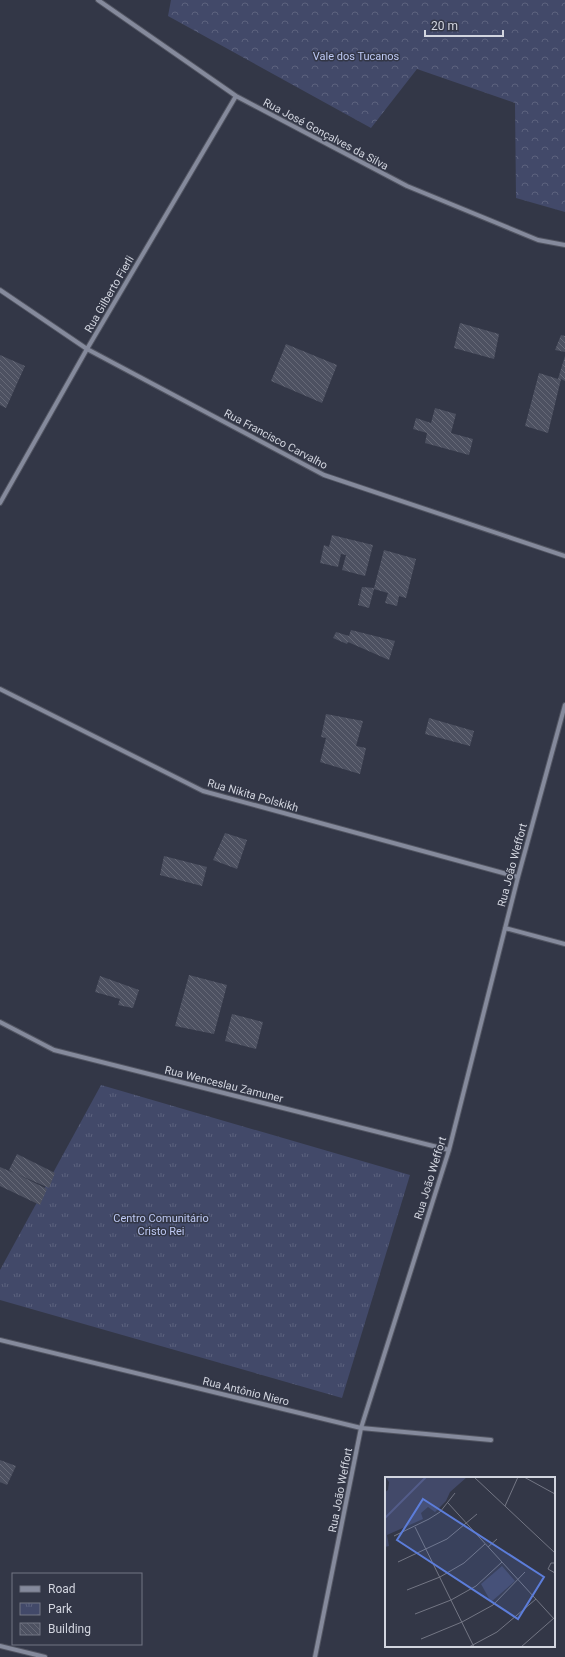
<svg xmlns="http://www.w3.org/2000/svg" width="565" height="1657" font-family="Roboto,sans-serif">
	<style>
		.forest { fill: url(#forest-crowns) }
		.park { fill: url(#park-tufts) }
		.building { fill: url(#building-back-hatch) }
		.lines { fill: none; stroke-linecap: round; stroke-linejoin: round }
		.minor-casing { stroke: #525562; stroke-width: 6 }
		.minor { stroke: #858a9c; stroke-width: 4 }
		.labels { text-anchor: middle; stroke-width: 3; stroke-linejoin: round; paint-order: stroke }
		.park-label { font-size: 11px; fill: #bdc8f3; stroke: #333747 }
		.street-label { font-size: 11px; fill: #d2d5df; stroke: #333747 }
		.inset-river { fill: none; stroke: #535c8a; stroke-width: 2 }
		.inset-road { fill: none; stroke: #737684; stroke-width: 1 }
		.view { fill: #5c7dda; fill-opacity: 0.15; stroke: #5c7dda; stroke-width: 2 }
		.inset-edge { fill: none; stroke: #d2d5df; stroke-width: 2 }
	</style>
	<defs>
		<pattern id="forest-crowns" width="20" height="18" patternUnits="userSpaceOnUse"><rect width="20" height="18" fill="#424969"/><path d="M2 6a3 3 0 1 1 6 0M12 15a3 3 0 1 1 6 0" fill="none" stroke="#5c627e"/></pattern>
		<pattern id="park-tufts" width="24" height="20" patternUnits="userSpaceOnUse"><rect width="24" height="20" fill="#424969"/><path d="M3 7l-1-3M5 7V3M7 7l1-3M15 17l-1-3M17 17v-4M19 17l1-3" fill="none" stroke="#5c627e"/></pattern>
		<pattern id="building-back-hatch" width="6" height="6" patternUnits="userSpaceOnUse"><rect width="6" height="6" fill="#4d5161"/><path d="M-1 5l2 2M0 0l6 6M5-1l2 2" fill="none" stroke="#666977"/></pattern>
	</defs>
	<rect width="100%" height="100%" fill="#333747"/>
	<path class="forest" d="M171,0h394v212l-49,-14 -1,-95 -98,-34 -46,59 -203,-112z"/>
	<path class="park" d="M101,1085l309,90 -68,223 -342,-98v-30z"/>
	<path class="building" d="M460,323l39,11 -5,25 -40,-11z
		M561,335l4,1v16l-10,-2z
		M286,344l51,21 -15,38 -51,-22z
		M0,355l25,11 -19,42 -6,-3z
		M565,356v25l-4,-2 -13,54 -23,-7 14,-53 19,6z
		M435,408l21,6 -5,19 22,6 -4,16 -44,-12 2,-10 -14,-4 3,-11 15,5z
		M332,535l41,10 -8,31 -23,-6 4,-15 -5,-1 -3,13 -18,-4 4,-18 5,2z
		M384,550l32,9 -10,39 -7,-2 -2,10 -12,-3 3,-10 -14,-4 -5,19 -11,-3 4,-18 12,1z
		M351,630l44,11 -6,19 -41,-18 -1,2 -14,-6 3,-6 13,4z
		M326,714l37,7 -7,25 10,2 -6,26 -40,-12 6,-24 -5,-1z
		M429,718l45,13 -4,15 -45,-12z
		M225,833l22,7 -10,29 -24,-9z
		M164,856l43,11 -5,19 -42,-11z
		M189,975l38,10 -13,49 -39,-8z
		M100,976l39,14 -6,18 -15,-3 2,-6 -25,-7z
		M232,1014l31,8 -7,27 -31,-8z
		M17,1154l38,19 -6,15 -32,-14 30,15 -7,16 -40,-19v-19l14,6 -5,-3z
		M0,1460l16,6 -9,19 -7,-3z"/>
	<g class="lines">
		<defs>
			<path id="minor" d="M98,0l138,96 171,90 131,54 27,5
				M0,290l87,59 237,126 241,81
				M0,503l87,-154 149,-253
				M0,689l203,102 315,86
				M505,928l60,16
				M0,1022l54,28 395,100
				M0,1340l361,88 130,12
				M0,1646l45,11
				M315,1657l46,-229 88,-278 69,-273 47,-172"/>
		</defs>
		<use href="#minor" class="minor-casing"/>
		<use href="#minor" class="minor"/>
	</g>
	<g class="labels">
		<g class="park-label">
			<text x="356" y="60">Vale dos Tucanos</text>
			<text x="161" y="1222">Centro Comunitário<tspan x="161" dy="13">Cristo Rei</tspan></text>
		</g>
		<g class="street-label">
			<text transform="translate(326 134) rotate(28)" y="4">Rua José Gonçalves da Silva</text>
			<text transform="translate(109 294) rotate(-60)" y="4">Rua Gilberto Fierli</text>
			<text transform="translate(276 439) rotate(28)" y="4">Rua Francisco Carvalho</text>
			<text transform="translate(253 795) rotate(16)" y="4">Rua Nikita Polskikh</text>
			<text transform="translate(512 865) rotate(-75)" y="4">Rua João Weffort</text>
			<text transform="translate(224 1084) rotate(14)" y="4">Rua Wenceslau Zamuner</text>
			<text transform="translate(430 1178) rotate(-73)" y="4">Rua João Weffort</text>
			<text transform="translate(246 1391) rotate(14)" y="4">Rua Antônio Niero</text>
			<text transform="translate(340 1490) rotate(-79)" y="4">Rua João Weffort</text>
		</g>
	</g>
	<g transform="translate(385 1477)">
		<rect width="170" height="170" fill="#333747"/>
		<path d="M0,0h82l-17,15 -4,9 -11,11 -7,-5 -7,6 2,6 -36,16 2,11 -4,1v-55l3,-2 1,-8z" fill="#424969"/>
		<path d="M117,89l13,15 -24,21 -10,-18z" fill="#424969"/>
		<path class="inset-river" d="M0,41l41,-41"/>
		<path class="inset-road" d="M89,0l81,76M139,0l31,17M63,26l107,117M120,29l13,-29M30,50l59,120M9,59l35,-17 11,-7 15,-19M103,70l9,-8M13,85l49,-23 30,-25M170,86h-4l-3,6 7,4M22,113l33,-13 24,-14 21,-19M30,137l36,-14 25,-14 26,-24M36,162l41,-17 31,-17 32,-33M84,170l28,-15 39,-33M136,170l33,-29"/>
		<path class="view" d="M38,22l121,78 -26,42 -121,-79z"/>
		<rect width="170" height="170" class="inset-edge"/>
	</g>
	<rect x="12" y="1573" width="130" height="72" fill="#333747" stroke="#737684"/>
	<rect x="20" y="1586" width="20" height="6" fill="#858a9c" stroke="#737684"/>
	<text x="48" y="1593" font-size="12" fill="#d2d5df">Road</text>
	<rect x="20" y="1603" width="20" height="12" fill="url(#park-tufts)" stroke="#737684"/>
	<text x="48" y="1613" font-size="12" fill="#d2d5df">Park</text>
	<rect x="20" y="1623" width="20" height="12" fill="url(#building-back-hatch)" stroke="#737684"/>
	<text x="48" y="1633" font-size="12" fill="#d2d5df">Building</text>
	<path d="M425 30v6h78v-6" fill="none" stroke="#d2d5df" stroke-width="2"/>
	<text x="431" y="30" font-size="12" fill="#d2d5df" stroke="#333747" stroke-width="3" paint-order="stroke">20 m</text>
</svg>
